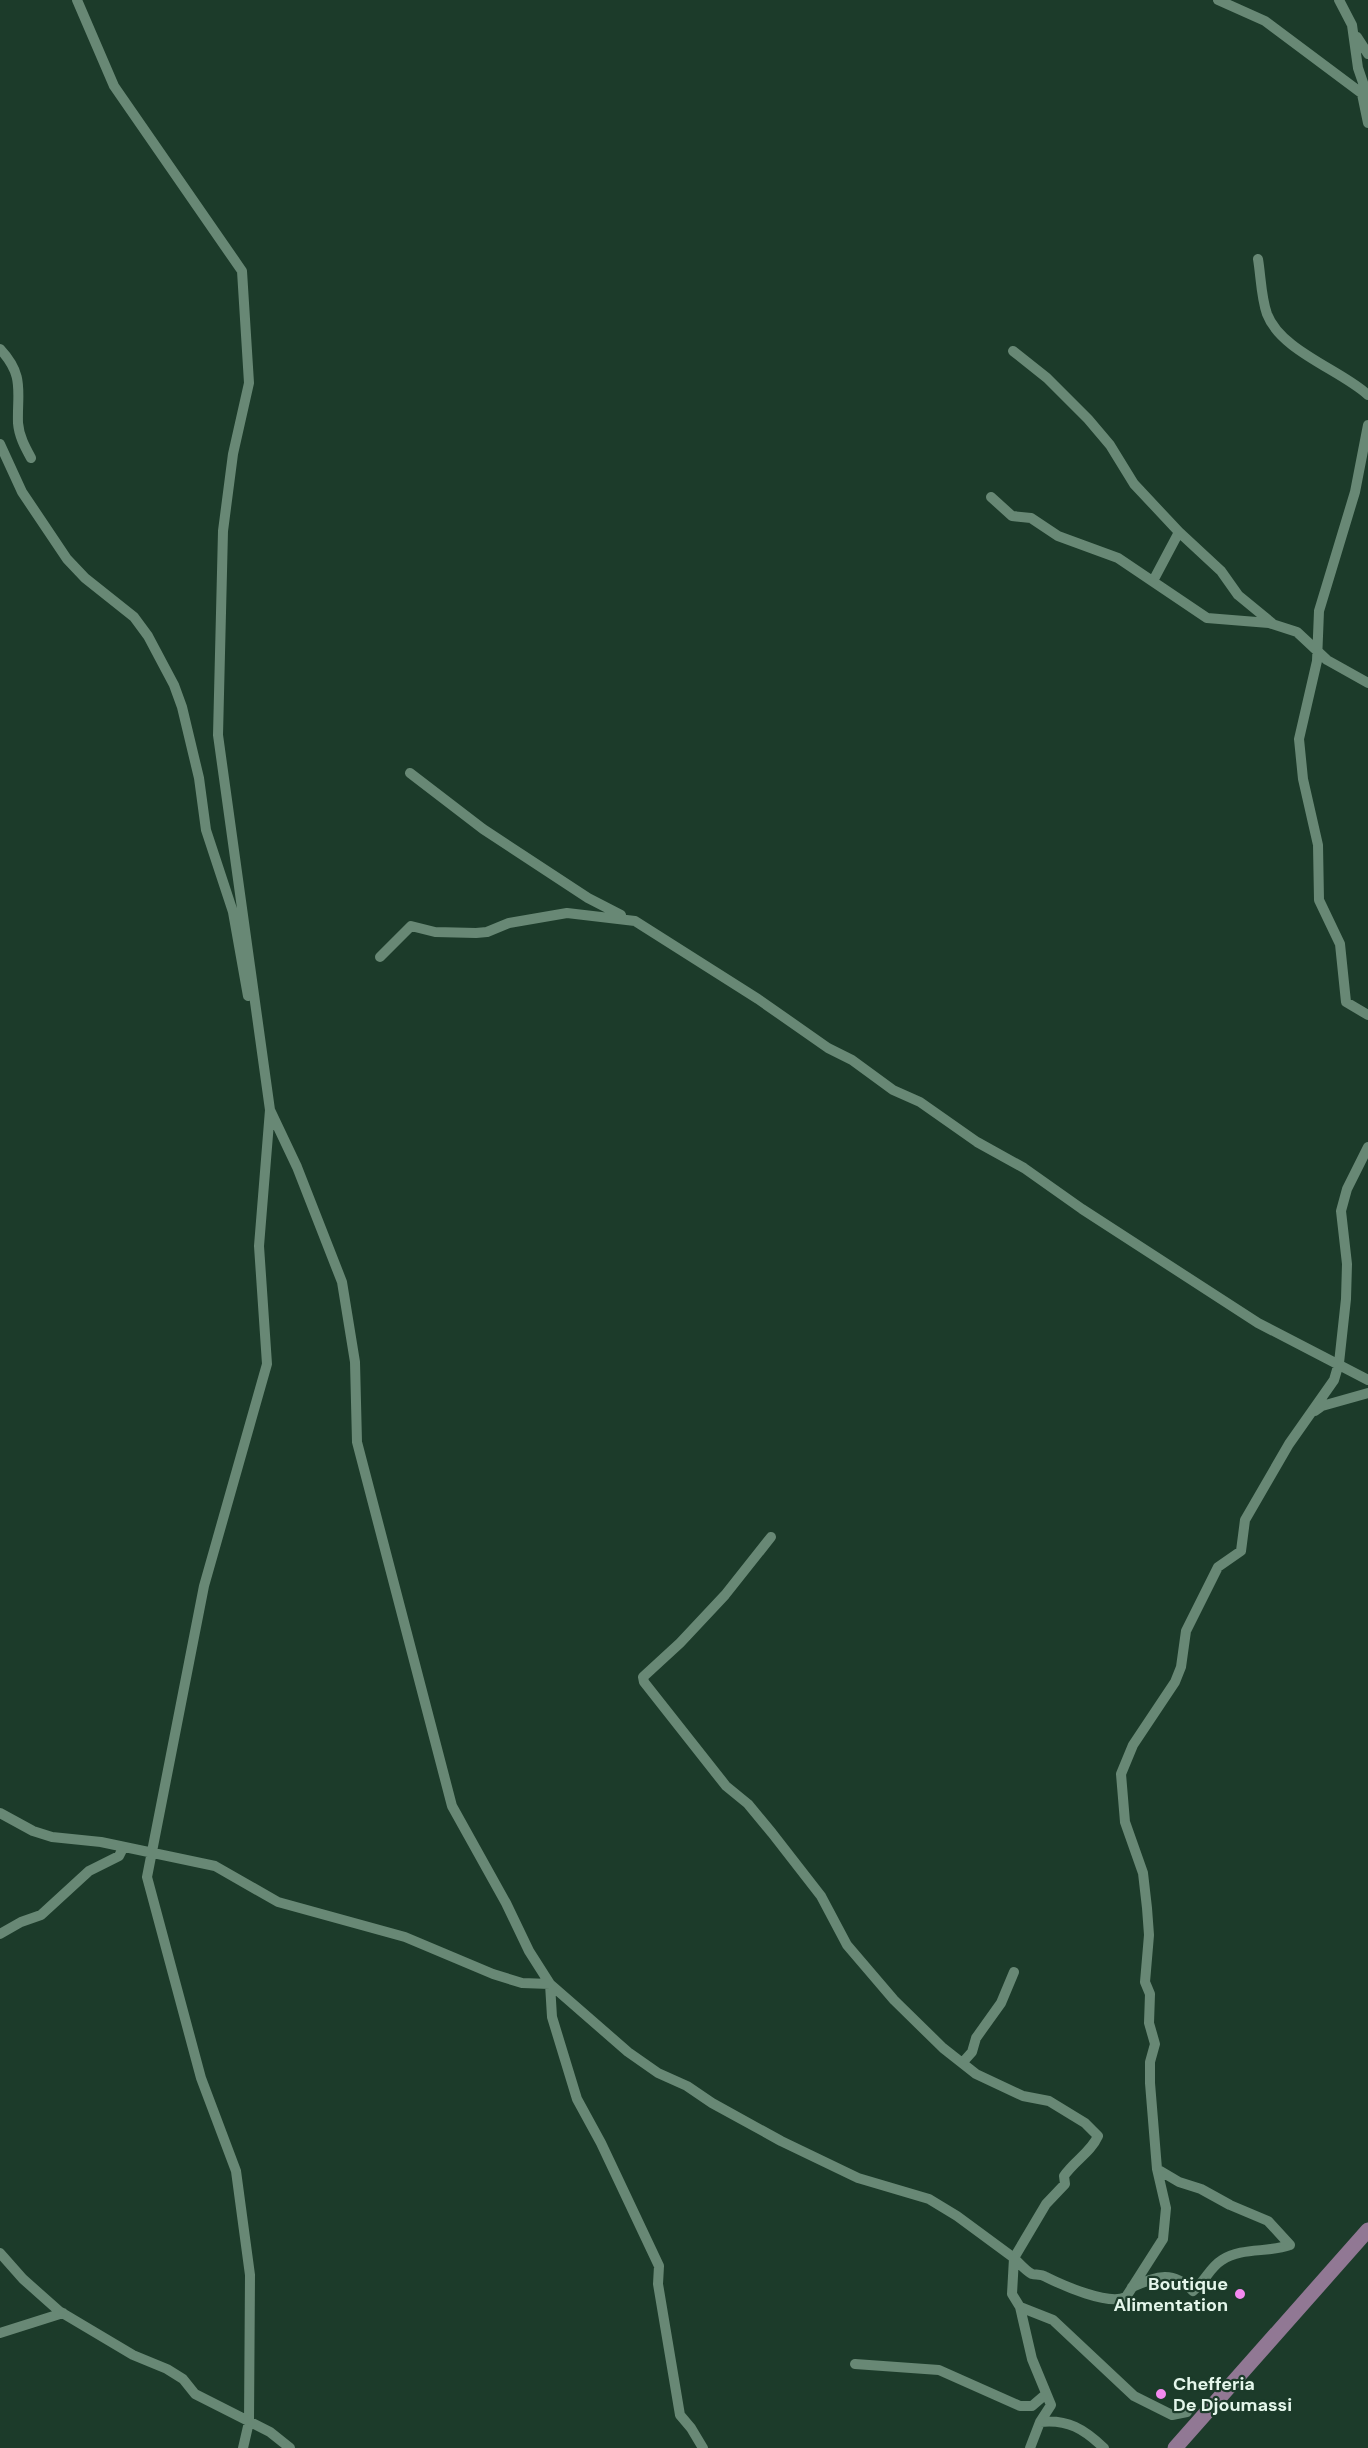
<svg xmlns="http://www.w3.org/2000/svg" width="1368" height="2448" font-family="'DM Sans',sans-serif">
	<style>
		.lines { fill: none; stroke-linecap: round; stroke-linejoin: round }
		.minor { stroke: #688875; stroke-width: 10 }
		.primary { stroke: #917894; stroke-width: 15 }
		.poi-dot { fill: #f489f0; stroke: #1c3b2a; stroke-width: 2 }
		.labels { text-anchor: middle; stroke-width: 4.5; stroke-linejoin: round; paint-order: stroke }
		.poi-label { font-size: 18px; font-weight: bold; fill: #e4f6eb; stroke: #1c3b2a; text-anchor: end }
	</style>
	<rect width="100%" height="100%" fill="#1c3b2a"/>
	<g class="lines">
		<path class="minor" d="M77,0l37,86 128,185 7,112 -16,71 -10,77 -5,204 52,375 27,57 45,115 13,80 2,80 95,364 54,97 23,48 21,33 2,33 25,82 24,44 58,123 -1,18 22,131 11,13 12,20
			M1218,0l47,21 103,77
			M1339,0l13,25 6,43 10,29
			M1357,37l11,17
			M1362,94l6,29
			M1258,259c3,18 3,38 9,55 14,37 74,56 101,81
			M0,349c25,27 17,42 18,74 1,13 7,24 13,35
			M1013,351l34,27 41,41 22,26 24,39 45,48 -26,49
			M1368,425l-13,67 -36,119 -2,50 -18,78 4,40 15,66 1,55 21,44 6,58 22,13
			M0,444l22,48 45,67 18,19 49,39 14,19 26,49 8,22 17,71 7,52 27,82 15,84
			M991,497l21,19 19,2 27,18 60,22 89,60 62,5 28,9 30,28 41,23
			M1179,532l42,39 17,24 34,28
			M410,773l73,56 105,69 33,17
			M380,957l31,-31 24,6 41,1 11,-1 22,-9 58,-10 68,8 123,78 70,49 24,12 41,30 27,12 57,40 47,26 58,41 176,114 110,57
			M1315,1411l7,-5 46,-13
			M771,1537l-46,58 -45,48 -37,34 1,5 82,104 22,18 24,29 49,63 26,49 47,55 49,48 33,26 47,22 26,5 36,22 13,13c-7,16 -24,25 -34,40l1,8 -19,20 -32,54c5,5 12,13 18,16 4,1 9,0 14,3 16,8 63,29 80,20l37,-58 3,-31 -9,-39 -7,-86v-21l5,-18 -6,-21 1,-29 -5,-12 4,-47 -2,-27 -4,-35 -18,-51 -4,-48 12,-29 42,-63 6,-15 5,-36 32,-64 23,-16 4,-31 44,-76 45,-64 5,-17 7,-64 1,-35 -6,-53 6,-22 21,-42
			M0,1813l33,18 19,6 49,5 114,24 63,36 127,35 88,37 29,9 28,1 78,68 30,21 29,13 25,17 69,38 77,37 71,21 28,17 57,42 -2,36 8,13 12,52 19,46 -11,17 -10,26
			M0,1934l21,-12 20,-7 48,-44 30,-15 4,-8
			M963,2062l9,-10 4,-14 25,-35 13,-31
			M1157,2169l22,13 22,7 29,16 38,16 22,24
			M0,2253l23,26 36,32 74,44 34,14 16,10 12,15 75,38 20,16
			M1132,2287c24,-10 40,-18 61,4 12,-9 16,-23 29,-31 20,-13 46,-7 68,-15
			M1020,2307l33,13 81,76 38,19 15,-3
			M0,2333l63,-20
			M855,2364l84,6 81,36h12l14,-12
			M1040,2422c28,-3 44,7 64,26
			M243,2448l6,-26 1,-147 -14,-104 -35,-93 -54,-201 57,-291 63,-222 -8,-118 11,-136"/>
		<path class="primary" d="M1175,2448l193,-218"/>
	</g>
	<g class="poi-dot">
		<circle cx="1240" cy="2294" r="6"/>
		<circle cx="1161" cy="2394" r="6"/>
	</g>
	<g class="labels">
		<g class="poi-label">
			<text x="1228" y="2290">Boutique<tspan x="1228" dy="21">Alimentation</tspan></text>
			<text x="1173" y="2390" text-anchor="start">Chefferia<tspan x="1173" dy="21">De Djoumassi</tspan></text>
		</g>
	</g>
</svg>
